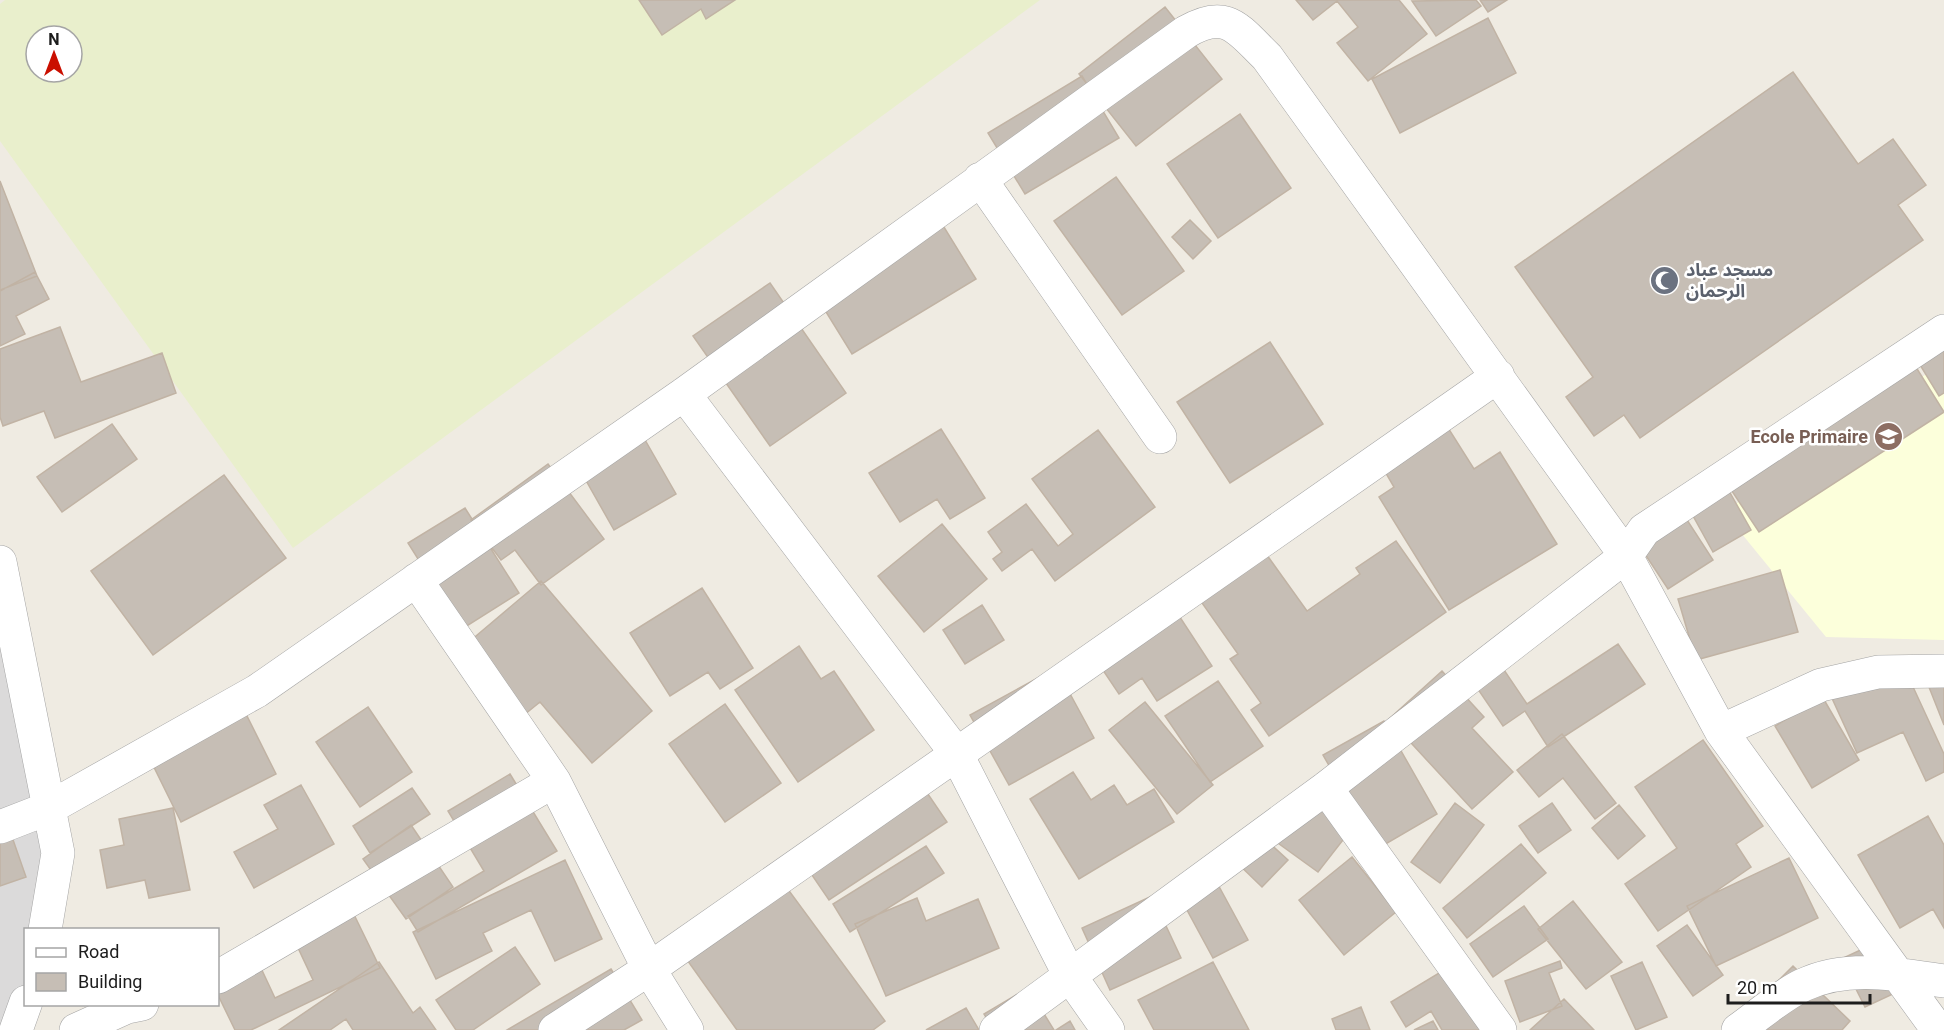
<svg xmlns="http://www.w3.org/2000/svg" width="1944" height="1030" font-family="Roboto,'Noto Sans Arabic',sans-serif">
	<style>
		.residential { fill: #dbdada }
		.education { fill: #fcffdb }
		.farmland { fill: #e9efcc; fill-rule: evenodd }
		.building { fill: #c6beb5; stroke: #c1b3a4; stroke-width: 1.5 }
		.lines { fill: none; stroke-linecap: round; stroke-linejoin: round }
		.minor-casing { stroke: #a4a4a4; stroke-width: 34 }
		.minor { stroke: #fff; stroke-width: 33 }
		.labels { text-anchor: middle; stroke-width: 5; stroke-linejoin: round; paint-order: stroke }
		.worship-label { font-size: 18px; font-weight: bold; fill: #5b616d; stroke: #fff; text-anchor: start }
		.education-label { font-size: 18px; font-weight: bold; fill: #785e54; stroke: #fff; text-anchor: end }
	</style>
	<rect width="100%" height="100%" fill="#efebe2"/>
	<path class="residential" d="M0,562l58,291 -13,76 -19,1 -1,72 -9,28h-16z"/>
	<path class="education" d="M1944,362v278l-118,-3 -102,-125z"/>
	<path class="farmland" d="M5,0h1035l-747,548 -293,-407v-137zM36,36h36v36h-36z"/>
	<path class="building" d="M639,0h96l-29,19 -5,-10 -39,26z
		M1296,0h103l28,34 -59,47 -31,-38 21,-16 -21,-26 -24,19z
		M1476,0l5,6 -45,30 -24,-35z
		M1480,0h27l-19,12z
		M1165,7l57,72 -86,67 -57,-72z
		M1488,18l28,55 -116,60 -28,-54z
		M1793,72l65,92 35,-25 33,46 -28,20 25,35 -283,198 -16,-23 -30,21 -28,-39 27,-20 -78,-110z
		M1082,76l37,62 -94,56 -37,-61z
		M1240,114l51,74 -73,50 -51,-74z
		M1116,177l68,94 -62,44 -68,-94z
		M0,181l37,95 -37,14z
		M934,211l42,68 -124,75 -42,-68z
		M1190,220l21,21 -18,18 -21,-22z
		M35,272l14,27 -33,17 9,18 -25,12v-55z
		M770,283l76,110 -76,53 -77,-110z
		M1944,319v74l-5,3 -33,-54z
		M60,327l21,55 81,-29 14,40 -121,45 -11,-27 -41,15 -3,-9v-68z
		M1270,342l53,82 -93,59 -53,-81z
		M1909,356l35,56 -185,120 -37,-56z
		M1438,412l36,57 26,-17 57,92 -108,66 -70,-113 15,-10 -21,-36z
		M633,419l43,75 -62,36 -43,-76z
		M112,424l25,35 -75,53 -25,-35z
		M941,429l44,69 -35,21 -13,-20 -37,23 -31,-49z
		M1098,430l57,77 -100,74 -23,-32 -30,22 -9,-12 9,-7 -14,-20 38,-28 32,42 15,-12 -41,-55z
		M548,464l56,75 -63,46 -26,-35 -14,10 -30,-40z
		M224,475l62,83 -133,97 -62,-84z
		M1720,475l31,55 -38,22 -31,-56z
		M1678,506l35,54 -45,29 -35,-53z
		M465,508l54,85 -57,36 -54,-86z
		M942,524l45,55 -63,53 -46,-56z
		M1254,537l53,74 53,-37 -4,-6 40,-27 50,71 -177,124 -18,-26 10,-7 -31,-44 8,-5 -50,-71z
		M1780,570l18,62 -102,28 -18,-61z
		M541,581l111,130 -60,52 -52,-61 -16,13 -54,-74z
		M702,588l51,80 -33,21 -12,-17 -38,24 -40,-63z
		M1166,596l46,70 -55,35 -15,-23 -23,16 -31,-46z
		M982,605l22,35 -39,24 -22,-34z
		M1618,644l27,40 -97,63 -23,-36 -22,15 -32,-47 27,-18 29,43z
		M799,646l22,33 13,-8 40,59 -76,52 -63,-92z
		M1944,657v68l-23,-58z
		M1902,663l42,91v18l-18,9 -23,-49 -46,21 -26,-57z
		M1056,668l38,70 -85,47 -39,-70z
		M1442,671l42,46 -12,11 41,44 -41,37 -83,-90z
		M1218,681l45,65 -53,36 -45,-66z
		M238,698l38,76 -95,48 -38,-77z
		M1823,698l36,62 -47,28 -37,-62z
		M1145,702l68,83 -36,29 -68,-84z
		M725,704l56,79 -56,39 -56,-78z
		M368,707l44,65 -52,35 -44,-65z
		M1384,721l53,93 -60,35 -54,-94z
		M1562,734l54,69 -21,16 -32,-41 -24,19 -22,-27z
		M1703,740l60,86 -27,18 15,23 -93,64 -33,-47 52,-36 -42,-61z
		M1073,772l18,28 23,-15 13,20 27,-16 20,33 -95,57 -49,-80z
		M510,774l47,77 -139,81 -10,-16 76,-45 -36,-60z
		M917,778l30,44 -118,78 -30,-44z
		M301,785l33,59 -80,44 -20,-36 44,-23 -14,-24z
		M412,788l18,26 -60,39 -17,-27z
		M1297,790l53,41 -32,41 -54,-39z
		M1455,803l29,22 -44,58 -29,-21z
		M1552,803l19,27 -33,23 -19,-27z
		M1619,805l26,31 -27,23 -26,-31z
		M173,808l17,82 -41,8 -4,-18 -38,8 -7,-38 24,-5 -5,-26z
		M0,811h3l23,66 -26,9z
		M1928,816l16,29v83l-11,-19 -33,19 -42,-73z
		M411,825l42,62 -47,32 -43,-60z
		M1255,830l33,30 -26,27 -31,-30z
		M1521,844l25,29 -79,65 -24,-30z
		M926,846l18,27 -94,59 -17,-28z
		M1352,857l44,55 -52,43 -45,-55z
		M1789,858l29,60 -102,48 -29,-60z
		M565,860l37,79 -47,22 -24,-51 -48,23 9,18 -56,28 -23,-47z
		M770,865l115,156 -12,9h-136l-67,-94z
		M1209,868l39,72 -35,18 -39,-72z
		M343,892l37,76 -129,62h-16l-17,-35v-29l34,-17 23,49 38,-18 -28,-60z
		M1152,896l29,62 -71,32 -28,-62z
		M917,898l9,23 52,-22 21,49 -113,48 -31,-72z
		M1573,901l49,61 -36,27 -48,-60z
		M1524,906l24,33 -55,38 -23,-33z
		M1687,925l36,50 -30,21 -36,-50z
		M1869,946l24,48 -28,13 -24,-48z
		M515,947l25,37 -67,46h-17l-20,-30z
		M1560,961l2,7 -13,5 13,33 -42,16 -15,-41z
		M379,962l34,51 7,-6 16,23h-83l-7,-11 -16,11h-51z
		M1213,962l36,68h-95l-16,-30z
		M1642,962l25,55 -31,13 -25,-54z
		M1793,966l57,55 -8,9h-81l-16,-16z
		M611,969l31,51 -18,10h-117z
		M1444,970l36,60h-38l-11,-19 -25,16 -15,-25z
		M1028,988l26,42h-60l-10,-16z
		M1564,999l30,31h-64z
		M1361,1007l9,23h-34l-4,-11z
		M966,1008l13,22h-53z
		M1070,1021l5,9h-19z
		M1433,1021l5,9h-24z"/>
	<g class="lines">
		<defs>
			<path id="minor" d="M980,179l180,258
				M684,394l272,359 114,223 38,54
				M0,562l58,291 -13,77
				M416,580l138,201 95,188 38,61
				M1721,731l100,-46 57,-13 66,-1
				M1326,788l174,242
				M0,827l49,-19 208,-117 427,-297 502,-362c41,-24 52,-3 81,25l359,499 95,175 217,299
				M218,977l336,-196
				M16,1030l10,-28
				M76,1030l51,-23 15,-3
				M555,1030l94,-61 849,-593
				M996,1030l330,-242 300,-232 18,-26 300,-199
				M1738,1030c20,-14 42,-34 65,-45 44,-21 94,-11 141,-4"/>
		</defs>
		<use href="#minor" class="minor-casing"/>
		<use href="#minor" class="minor"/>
	</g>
	<defs>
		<symbol id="mosque-disc" viewBox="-11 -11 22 22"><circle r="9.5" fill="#6b7280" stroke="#fff"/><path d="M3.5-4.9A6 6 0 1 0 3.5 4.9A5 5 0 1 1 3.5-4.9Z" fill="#fff"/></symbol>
		<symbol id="school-disc" viewBox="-11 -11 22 22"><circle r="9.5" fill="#8d6e63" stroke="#fff"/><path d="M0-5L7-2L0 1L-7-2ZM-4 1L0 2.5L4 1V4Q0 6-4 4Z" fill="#fff"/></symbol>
	</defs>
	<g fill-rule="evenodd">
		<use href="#mosque-disc" x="1648" y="264" width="33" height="33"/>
		<use href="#school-disc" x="1872" y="420" width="33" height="33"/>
	</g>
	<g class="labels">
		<g class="worship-label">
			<text x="1686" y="276">مسجد عباد<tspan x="1686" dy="21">الرحمان</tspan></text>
		</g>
		<g class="education-label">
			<text x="1868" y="443">Ecole Primaire</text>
		</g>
	</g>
	<rect x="24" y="928" width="195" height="78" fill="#ffffff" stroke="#a5a5a5" stroke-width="1.5"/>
	<rect x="36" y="948" width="30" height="9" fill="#ffffff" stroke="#a5a5a5" stroke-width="1.5"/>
	<text x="78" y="958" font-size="18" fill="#1d1d1d">Road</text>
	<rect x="36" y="973" width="30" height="18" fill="#c6beb5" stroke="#a5a5a5" stroke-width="1.5"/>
	<text x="78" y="988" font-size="18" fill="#1d1d1d">Building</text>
	<g transform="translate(54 54)"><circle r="28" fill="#ffffff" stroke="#a5a5a5" stroke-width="1.5"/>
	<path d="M0-4.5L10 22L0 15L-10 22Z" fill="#ca0f00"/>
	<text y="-9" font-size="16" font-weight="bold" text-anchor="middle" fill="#1d1d1d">N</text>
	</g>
	<path d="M1728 994v9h142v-9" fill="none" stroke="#1d1d1d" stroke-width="3"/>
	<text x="1737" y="994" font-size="18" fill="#1d1d1d" stroke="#ffffff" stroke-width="4.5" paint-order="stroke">20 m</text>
</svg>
